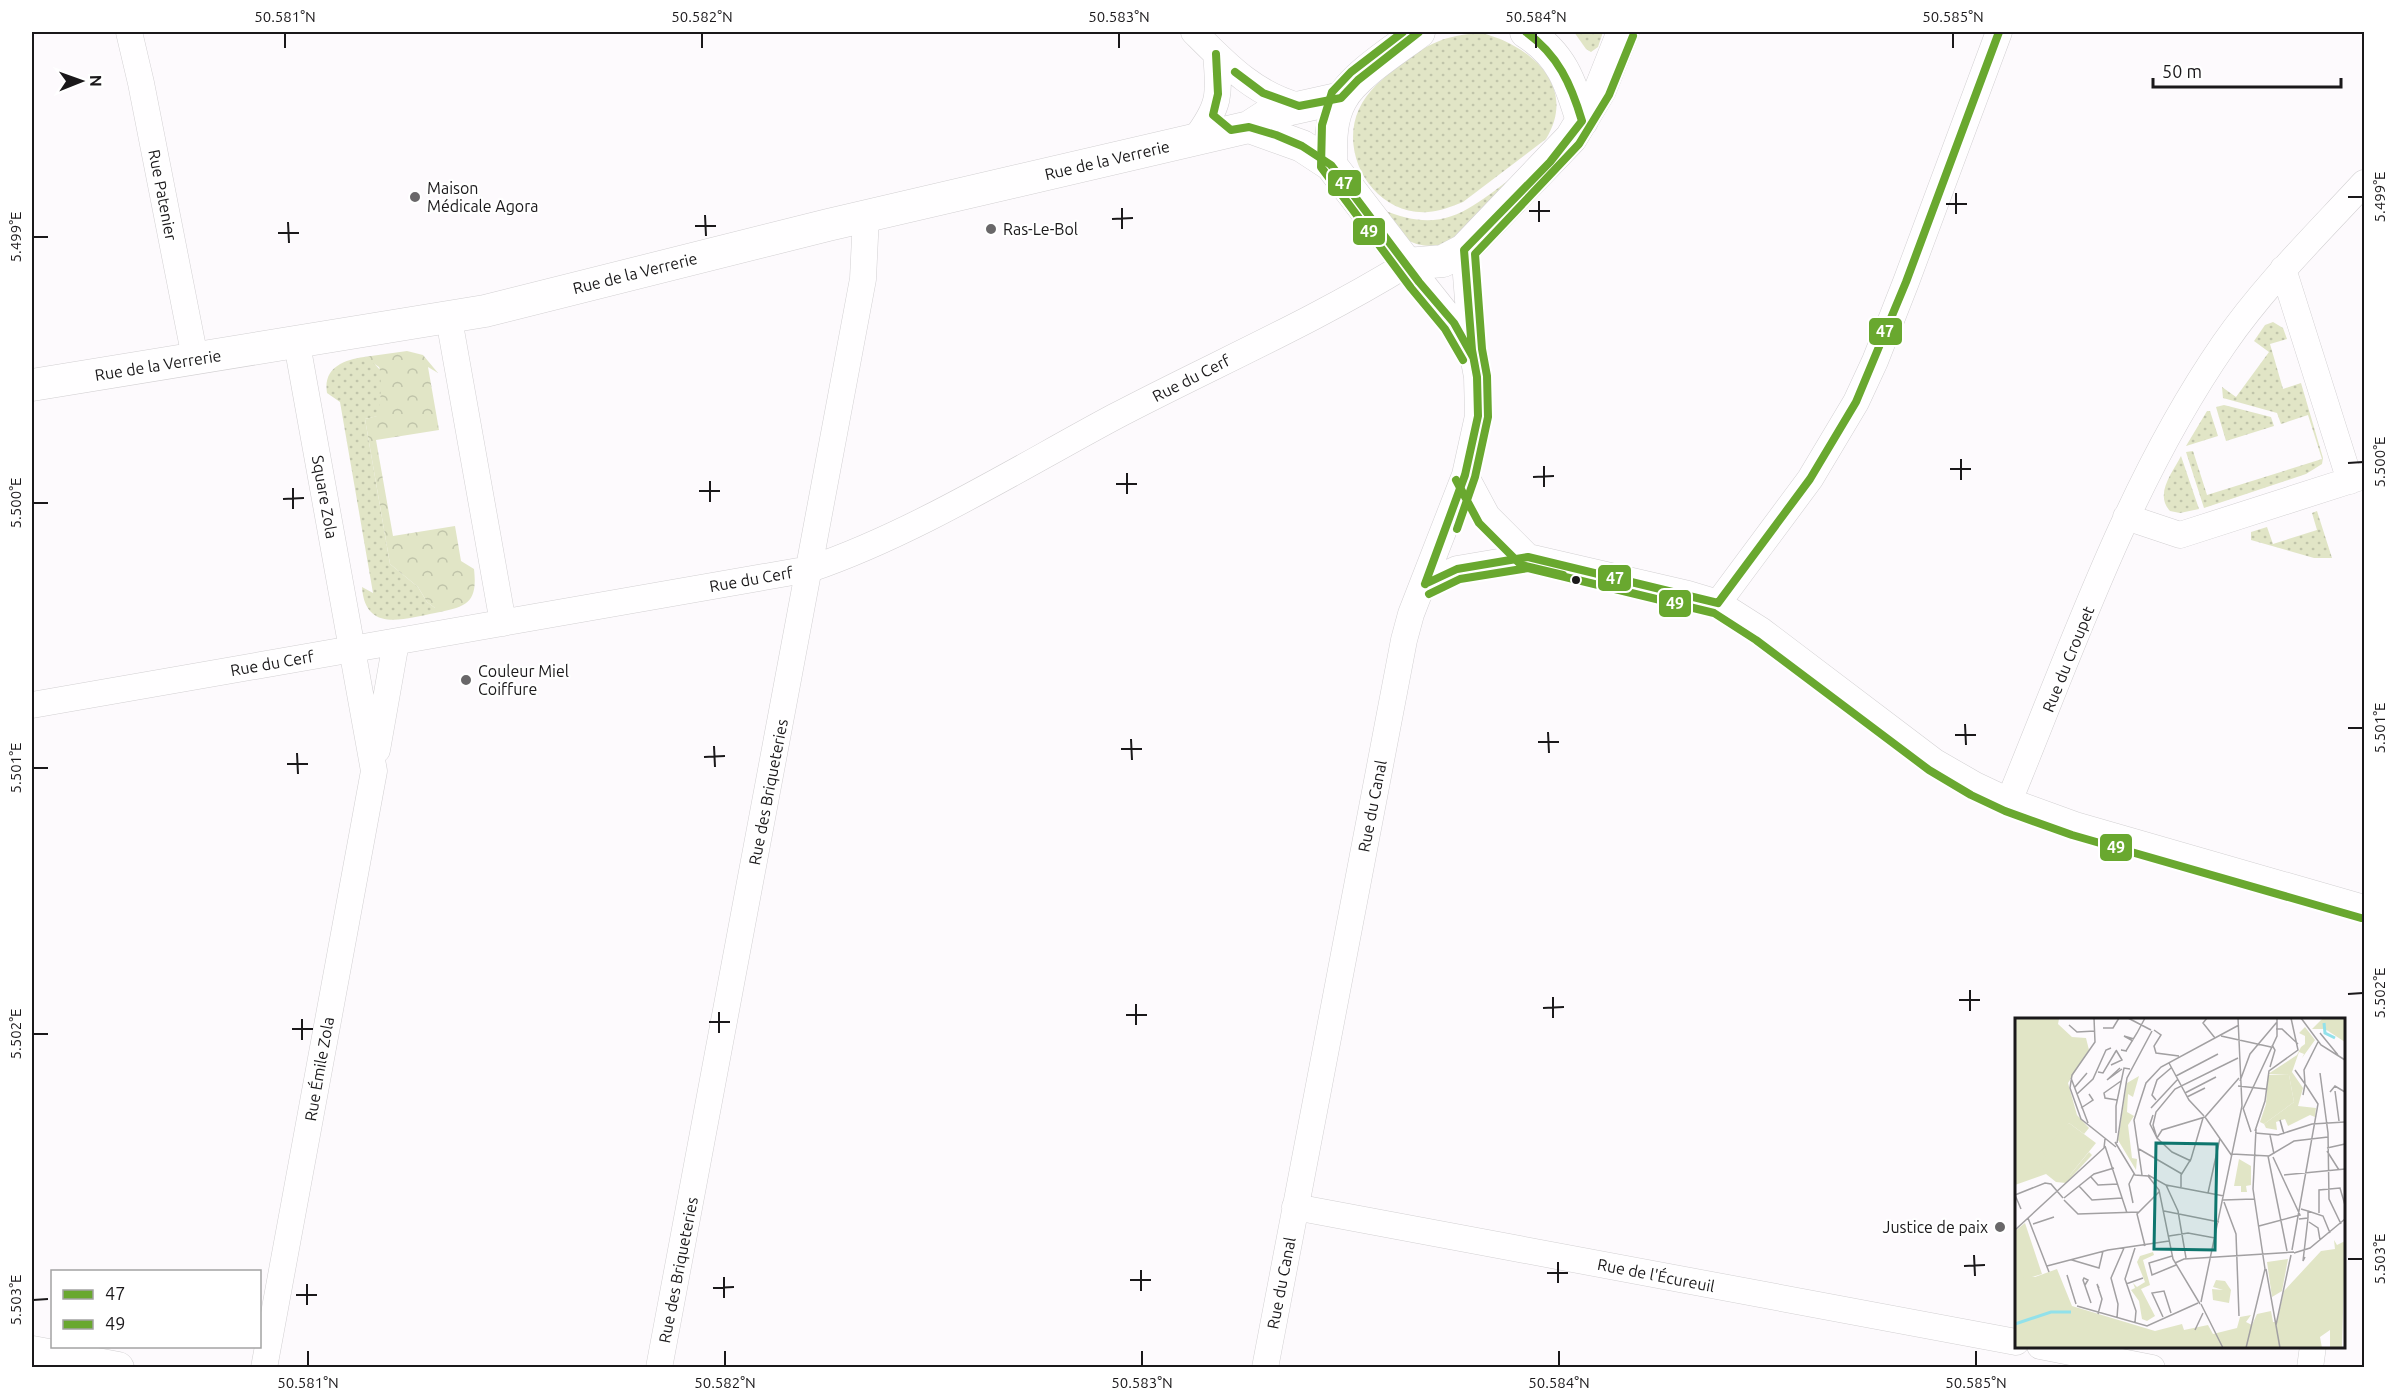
<svg xmlns="http://www.w3.org/2000/svg" width="2396" height="1399" font-family="Ubuntu,sans-serif">
	<style>
		.grass { fill: url(#grass-dots) }
		.forest { fill: url(#forest-crowns) }
		.lines { fill: none; stroke-linecap: round; stroke-linejoin: round }
		.minor-casing { stroke: #d2d0d2; stroke-width: 27 }
		.tertiary-casing { stroke: #d2d0d2; stroke-width: 33 }
		.minor { stroke: #fffeff; stroke-width: 26 }
		.tertiary { stroke: #fffeff; stroke-width: 32 }
		.bus-1-casing { stroke: #fff; stroke-width: 12 }
		.bus-2-casing { stroke: #fff; stroke-width: 12 }
		.bus-1 { stroke: #69a82f; stroke-width: 8 }
		.bus-2 { stroke: #69a82f; stroke-width: 8 }
		.ticks { fill: none; stroke: #1a181a; stroke-width: 2 }
		.poi-dot { fill: #696769; stroke: #fff; stroke-width: 2 }
		.bus-dot { fill: #1a181a; stroke: #fff; stroke-width: 2 }
		.labels { text-anchor: middle; stroke-width: 4.5; stroke-linejoin: round; paint-order: stroke }
		.street-label { font-size: 16px; fill: #1a181a; stroke: #fff }
		.poi-label { font-size: 16px; fill: #1a181a; stroke: #fff; text-anchor: start }
		.inset-river { fill: none; stroke: #92e1ea; stroke-width: 3 }
		.inset-road { fill: none; stroke: #a2a0a2; stroke-width: 1.5 }
		.view { fill: #0f766e; fill-opacity: 0.15; stroke: #0f766e; stroke-width: 3 }
		.inset-edge { fill: none; stroke: #1a181a; stroke-width: 3 }
		.line-badge { stroke: #fff; stroke-width: 2 }
		.badge-label { font-size: 16px; text-anchor: middle; font-weight: bold; fill: #fff }
		.neatline { fill: none; stroke: #1a181a; stroke-width: 2 }
		.ticks-label { font-size: 15px; text-anchor: middle; fill: #1a181a }
	</style>
	<defs>
		<pattern id="grass-dots" width="8" height="8" patternUnits="userSpaceOnUse" patternTransform="scale(1.5)"><rect width="8" height="8" fill="#e1e5c6"/><path d="M2 2h.1M6 6h.1" fill="none" stroke="#c0c4aa" stroke-width="1.8" stroke-linecap="round"/></pattern>
		<pattern id="forest-crowns" width="20" height="18" patternUnits="userSpaceOnUse" patternTransform="scale(1.5)"><rect width="20" height="18" fill="#e1e5c6"/><path d="M2 6a3 3 0 1 1 6 0M12 15a3 3 0 1 1 6 0" fill="none" stroke="#c0c4aa"/></pattern>
	</defs>
	<rect width="100%" height="100%" fill="#fdfafd"/>
	<path class="grass" d="M1574,32h29l-5,15 -7,5 -5,-3z
		M1482,33c49,13 96,53 64,106l-83,63c-12,5 -23,9 -35,10 -53,4 -90,-57 -69,-103 8,-18 24,-31 40,-43 29,-23 46,-31 83,-33z
		M1521,171l-70,74c-44,4 -45,-4 -70,-36 65,28 89,-1 140,-38z
		M2273,322l10,6 4,11 -17,5 13,45 18,-6 22,75 -1,6 -16,10 -102,34 -18,-56 7,-1 14,44 115,-36 -14,-44 -27,9 -4,-11 -54,-15 -1,-11 14,10 33,-45 -15,-11 11,-16z
		M364,357l7,3 11,12 -2,40 -2,4 -13,3 25,145 28,23 9,15 8,6v5c-31,6 -70,20 -73,-26l11,6 -33,-191 -13,-9c-4,-25 16,-33 37,-36z
		M2224,405l47,12 3,9 -48,15 -10,-34z
		M2207,411h3l8,25 -32,10z
		M2181,456l18,53 -19,4 -10,-2c-16,-17 3,-39 11,-55z
		M2317,511l15,47h-18l-63,-18v-8l16,-5 6,17 44,-14 -5,-17z"/>
	<path class="forest" d="M407,351l16,4 15,18 -10,-6 11,63 -63,10 17,96 62,-10 6,35 13,8c4,35 -8,38 -39,44v-5l-8,-6 -9,-15 -28,-23 -25,-145 12,-3c4,-6 5,-43 2,-49l-15,-10z"/>
	<g class="lines">
		<defs>
			<path id="minor" d="M129,32l12,51 54,275
				M1194,32c32,32 60,62 105,74
				M1195,139c25,-33 25,-44 21,-85
				M2283,269l67,212
				M449,319l54,304
				M1465,475l22,41 41,41
				M2126,517l54,18 184,-59
				M1425,584l32,-15 71,-12 160,37 30,9 44,28 173,131 40,23 34,16 66,24 289,83
				M1718,603l92,-124 46,-77 19,-41 31,-79 93,-250
				M32,705l778,-136c103,-35 207,-100 304,-152 97,-51 199,-95 293,-153l47,59 18,27
				M377,750l19,-108
				M2009,801c64,-155 119,-318 215,-457 40,-58 92,-109 140,-161
				M1295,1207l721,135
				M2040,1346l112,22
				M264,1368l110,-597 -77,-427
				M659,1368l204,-1089 3,-63
				M1265,1368l139,-728 7,-26 54,-139 13,-59 -1,-39 -5,-27 -8,-100
				M2310,1368l3,-22"/>
			<path id="tertiary" d="M1526,32c36,23 44,49 56,89
				M1249,127l20,-13 72,-16
				M1331,165c0,-22 -1,-45 10,-65 12,-24 57,-52 78,-68
				M32,385l453,-74 343,-86 421,-98 53,19 29,19 76,99 36,-3 21,-11 107,-112 29,-48 23,-58
				M32,1352l86,16"/>
		</defs>
		<use href="#minor" class="minor-casing"/>
		<use href="#tertiary" class="tertiary-casing"/>
		<use href="#minor" class="minor"/>
		<use href="#tertiary" class="tertiary"/>
		<defs>
			<path id="bus-1" d="M1216,54l2,40 -5,21 18,15 18,-3 27,8 26,11 29,19 88,117 35,41 19,34
				M1235,72l28,21 36,13 42,-8 17,-18 61,-48
				M1425,584l40,-109 13,-59 -1,-39 -5,-27 -8,-100 86,-88 32,-41c-11,-37 -24,-66 -56,-89
				M1425,584l32,-15 71,-12 190,46
				M1718,603l92,-124 46,-77 50,-120 93,-250"/>
			<path id="bus-2" d="M1403,32l-52,40 -19,20 -10,33 -1,42 90,121 34,41 18,31
				M1456,480l23,43 42,42 42,10
				M1457,529l18,-52 13,-60 -1,-41 -5,-27 -7,-95 104,-110 30,-49 24,-59
				M1429,594l31,-15 68,-11 186,45 42,27 173,130 42,25 34,16 67,24 289,83"/>
		</defs>
		<use href="#bus-1" class="bus-1-casing"/>
		<use href="#bus-2" class="bus-2-casing"/>
		<use href="#bus-1" class="bus-1"/>
		<use href="#bus-2" class="bus-2"/>
	</g>
	<path class="ticks" d="M285,33v15M702,33v15M1119,33v15M1536,33v15M1953,33v15M1956,193v21M2348,197h15M1539,201v21M1946,204h21M1122,208v21M1529,211h21M705,215l1,21M1112,219l21,-1M288,222l1,21M695,226h21M278,233h21M33,237h15M1961,459v21M2348,463l15,-1M1544,466v21M1950,469h21M1127,473v21M1533,477l21,-1M710,481v21M1116,484h21M293,488v21M699,491h21M283,499l21,-1M33,503h15M1965,724l1,21M2348,728h15M1548,732l1,21M1955,735h21M1131,739l1,21M1538,742h21M714,746l1,21M1121,749h21M297,753l1,21M704,757l21,-1M287,764h21M33,768h15M1970,990v21M2348,994l15,-1M1553,997v21M1959,1000h21M1136,1004v21M1543,1008l21,-1M719,1012v21M1126,1015h21M302,1019v21M709,1022h21M292,1029h21M33,1034h15M1974,1255l1,21M2348,1259h15M1558,1262v21M1964,1266l21,-1M1141,1270v21M1547,1273h21M724,1277v21M1130,1280h21M307,1284v21M713,1288l21,-1M296,1295h21M33,1300l15,-1M308,1351v15M725,1351v15M1142,1351v15M1559,1351v15M1976,1351v15"/>
	<g class="poi-dot">
		<circle cx="415" cy="197" r="6"/>
		<circle cx="991" cy="229" r="6"/>
		<circle cx="466" cy="680" r="6"/>
		<circle cx="2000" cy="1227" r="6"/>
	</g>
	<circle class="bus-dot" cx="1576" cy="580" r="5"/>
	<g class="labels">
		<g class="street-label">
			<text transform="translate(1107 160) rotate(-13)" y="6">Rue de la Verrerie</text>
			<text transform="translate(163 195) rotate(79)" y="6">Rue Patenier</text>
			<text transform="translate(635 273) rotate(-14)" y="6">Rue de la Verrerie</text>
			<text transform="translate(158 365) rotate(-9)" y="6">Rue de la Verrerie</text>
			<text transform="translate(1191 378) rotate(-27)" y="6">Rue du Cerf</text>
			<text transform="translate(325 497) rotate(80)" y="6">Square Zola</text>
			<text transform="translate(751 579) rotate(-10)" y="6">Rue du Cerf</text>
			<text transform="translate(2068 659) rotate(-68)" y="6">Rue du Croupet</text>
			<text transform="translate(272 663) rotate(-10)" y="6">Rue du Cerf</text>
			<text transform="translate(768 792) rotate(-79)" y="6">Rue des Briqueteries</text>
			<text transform="translate(1372 806) rotate(-79)" y="6">Rue du Canal</text>
			<text transform="translate(319 1069) rotate(-80)" y="6">Rue Émile Zola</text>
			<text transform="translate(678 1270) rotate(-79)" y="6">Rue des Briqueteries</text>
			<text transform="translate(1656 1275) rotate(11)" y="6">Rue de l'Écureuil</text>
			<text transform="translate(1281 1283) rotate(-79)" y="6">Rue du Canal</text>
		</g>
		<g class="poi-label">
			<text x="427" y="194">Maison<tspan x="427" dy="18">Médicale Agora</tspan></text>
			<text x="1003" y="235">Ras-Le-Bol</text>
			<text x="478" y="677">Couleur Miel<tspan x="478" dy="18">Coiffure</tspan></text>
			<text x="1988" y="1233" text-anchor="end">Justice de paix</text>
		</g>
	</g>
	<g transform="translate(2015 1018)">
		<rect width="330" height="330" fill="#fdfafd"/>
		<path d="M0,0l44,1 -1,5 14,13 14,1 3,12 -21,33 9,32 12,13 -5,6 -15,-11 -22,32 23,20 19,-23 3,3 -26,28 -10,-1 -10,-8 -31,11zM308,0h22v24l-20,-13h-13zM290,9l10,13 -13,18 2,-4 -5,-2 -7,20 11,16 -5,18 18,2 -1,9 -5,-2 -22,11 -3,-7 -9,3 1,8 -11,-2 -2,-4 30,-22 -5,-27 -21,-1 29,-19 4,-8 4,-3v-8l-6,-3zM124,58l-6,21 -5,-3 -1,18 7,4 -6,9 4,33 5,1 -1,11 -18,-30 9,-57zM224,141l12,7v19l-5,1 1,6h-6v-6h-7zM319,222l3,5 8,-4 -3,107h-12v-18l-10,7 2,11h-307v-75l20,4 22,-8 15,37 83,25 27,-7 2,6 24,-5 5,9 24,-6 3,-11 11,-2 -5,7 6,3 5,-11 14,-3 2,11h4l7,-31 37,-40 14,-2zM138,234l1,3 -11,5 7,25 -9,4 14,27 -8,5 -5,-2 -3,-18 -8,-11 4,-2 -2,-5 4,4 8,-5 -8,-20 3,-6zM201,262l9,1 6,9 -2,13 -16,-3 -1,-11 11,1 -10,-3z" fill="#e1e5c6"/>
		<path d="M253,57h21l5,27 -30,22 -4,-2 6,-18zM54,105l27,20 -26,32 -14,4 -17,-14 7,-9 -4,-5z" fill="#e1e5c6"/>
		<path d="M10,205l17,51 -17,5 -10,-6v-42zM273,241l-6,32 -10,6 -5,-35z" fill="#e1e5c6"/>
		<path class="inset-river" d="M309,5l1,10 10,5M0,306l36,-12h20"/>
		<path class="inset-road" d="M79,0l1,24 -23,33 -2,13 11,31 35,28M113,0l23,12M192,0l-4,5 12,15M286,0l20,27 24,15M54,7l8,7 18,-1M88,10h10l6,-10M261,11h6l16,15M139,12l7,5 -7,11 2,7 23,3M305,15l18,22M206,18l50,11M118,23l-9,-5 10,3M112,33l-6,-1 5,1 11,-18 8,-15M154,45l20,37 15,16M96,47l11,-5 -6,-10M255,49l5,-17 -3,-5M105,50l-13,12 15,-11M280,52l10,14 -2,11M83,54l5,1 13,-22M305,55l8,60 1,66 12,25M161,58l42,-22M56,60l17,45M225,63l10,-27 27,-32M223,68l28,3M60,69l12,-14M320,73l4,30M315,74l5,-6 10,6M170,75l31,-16M62,76l16,-15 13,-29 5,-2M172,79l18,-9M102,82l-12,-2 -1,-5 17,-12M141,82l-4,-5 5,-15 14,-12M66,90l12,-8 -4,-6M136,90l27,-29M228,90l8,24M228,91l34,-73v-18M138,97l-3,9 7,14 5,-8 43,-13 34,-39M190,99l27,39M240,113l10,-30 4,-30 29,-21 -7,-32M268,113l-3,-11 4,14M101,115v-27l8,-38 6,1M240,115l23,2 34,-11 33,-2M255,117l4,19M100,124l20,33 13,1 11,14 14,69 27,45M102,125l10,-65 25,-47M90,128l22,67M312,130l18,-4M124,131l43,25M312,133l12,19M217,136l37,2 25,-15 34,-4M253,138l19,95M176,143l-19,-9 -15,-14 -4,-13 3,-13 19,-23 63,-31M127,157l-8,-55 12,-37 15,-16 78,-42M133,157l18,10 12,26 8,47M269,157l61,-6M76,159l7,8 20,-1M151,167l58,11M64,168l13,14 30,-2M166,169v-12l10,-16 12,-41M193,175l12,-55M49,180l30,-24 20,-6M49,182l14,14 61,-2M208,182l31,-1M209,184l12,32 3,82M118,185l-4,-19 5,-10M6,191l-6,-14 30,-12 6,1 12,14M149,193l55,11M293,193l15,5 7,17M304,195v-23l21,-2 5,17M13,200l21,54M284,201l9,-1v-7l-7,-2M294,204l9,6 2,12M18,206l21,-7M244,208l41,-11 -27,-58M0,212l89,-82 1,-9M154,218l19,-3 27,5M130,228l-8,-32 22,-22M277,232l26,-146 -13,-20 -1,-14 14,-28M279,235l16,-5 35,-29M157,238l-23,7 3,12 24,-10M290,239l-2,4 5,-43M57,242l27,8 4,-17M160,245l9,-4 110,-7M32,248l61,-16 61,-9M251,251l14,79M52,257l9,29M111,266l17,-6M70,267l3,-5 -4,-2 -1,2 8,23M186,284l41,-196 -4,-88M186,286l22,44M62,288l70,20 51,-23M83,296l4,-15 -5,-15 2,4M148,299l-11,-24 12,-2 7,22M102,300l1,-14 -7,-26 13,-30M120,304l1,-11 -11,-32 10,-31M261,307l15,-70M180,312l8,-17M231,330l19,-79 -12,-80 3,-60"/>
		<path class="view" d="M141,125l61,1 -2,106 -61,-1z"/>
		<rect width="330" height="330" class="inset-edge"/>
	</g>
	<g class="line-badge">
		<rect x="1327" y="169" width="35" height="28" rx="6" fill="#69a82f"/>
		<rect x="1352" y="217" width="34" height="29" rx="6" fill="#69a82f"/>
		<rect x="1868" y="317" width="35" height="29" rx="6" fill="#69a82f"/>
		<rect x="1597" y="564" width="35" height="28" rx="6" fill="#69a82f"/>
		<rect x="1658" y="589" width="34" height="29" rx="6" fill="#69a82f"/>
		<rect x="2099" y="833" width="34" height="29" rx="6" fill="#69a82f"/>
	</g>
	<g class="badge-label">
		<text x="1344" y="189">47</text>
		<text x="1369" y="237">49</text>
		<text x="1885" y="337">47</text>
		<text x="1615" y="584">47</text>
		<text x="1675" y="609">49</text>
		<text x="2116" y="853">49</text>
	</g>
	<rect width="2396" height="1399" fill="none" stroke="#ffffff" stroke-width="66"/>
	<rect x="51" y="1270" width="210" height="78" fill="#ffffff" stroke="#a3a3a3" stroke-width="1.5"/>
	<rect x="63" y="1290" width="30" height="9" fill="#69a82f" stroke="#a3a3a3" stroke-width="1.5"/>
	<text x="105" y="1300" font-size="18" fill="#1a181a">47</text>
	<rect x="63" y="1320" width="30" height="9" fill="#69a82f" stroke="#a3a3a3" stroke-width="1.5"/>
	<text x="105" y="1330" font-size="18" fill="#1a181a">49</text>
	<g transform="translate(81 81) rotate(89)" stroke="#ffffff" stroke-width="4.5" paint-order="stroke">
	<path d="M0-4.5L10 22L0 15L-10 22Z" fill="#1a181a"/>
	<text y="-9" font-size="16" font-weight="bold" text-anchor="middle" fill="#1a181a">N</text>
	</g>
	<path d="M2153 78v9h188v-9" fill="none" stroke="#1a181a" stroke-width="3"/>
	<text x="2162" y="78" font-size="18" fill="#1a181a" stroke="#ffffff" stroke-width="4.5" paint-order="stroke">50 m</text>
	<rect x="33" y="33" width="2330" height="1333" class="neatline"/>
	<g class="ticks-label">
		<text x="285" y="22">50.581°N</text>
		<text x="702" y="22">50.582°N</text>
		<text x="1119" y="22">50.583°N</text>
		<text x="1536" y="22">50.584°N</text>
		<text x="1953" y="22">50.585°N</text>
		<text transform="translate(2380 197) rotate(-90)" y="5">5.499°E</text>
		<text transform="translate(16 237) rotate(-90)" y="5">5.499°E</text>
		<text transform="translate(2380 462) rotate(-90)" y="5">5.500°E</text>
		<text transform="translate(16 503) rotate(-90)" y="5">5.500°E</text>
		<text transform="translate(2380 728) rotate(-90)" y="5">5.501°E</text>
		<text transform="translate(16 768) rotate(-90)" y="5">5.501°E</text>
		<text transform="translate(2380 993) rotate(-90)" y="5">5.502°E</text>
		<text transform="translate(16 1034) rotate(-90)" y="5">5.502°E</text>
		<text transform="translate(2380 1259) rotate(-90)" y="5">5.503°E</text>
		<text transform="translate(16 1300) rotate(-90)" y="5">5.503°E</text>
		<text x="308" y="1388">50.581°N</text>
		<text x="725" y="1388">50.582°N</text>
		<text x="1142" y="1388">50.583°N</text>
		<text x="1559" y="1388">50.584°N</text>
		<text x="1976" y="1388">50.585°N</text>
	</g>
</svg>
